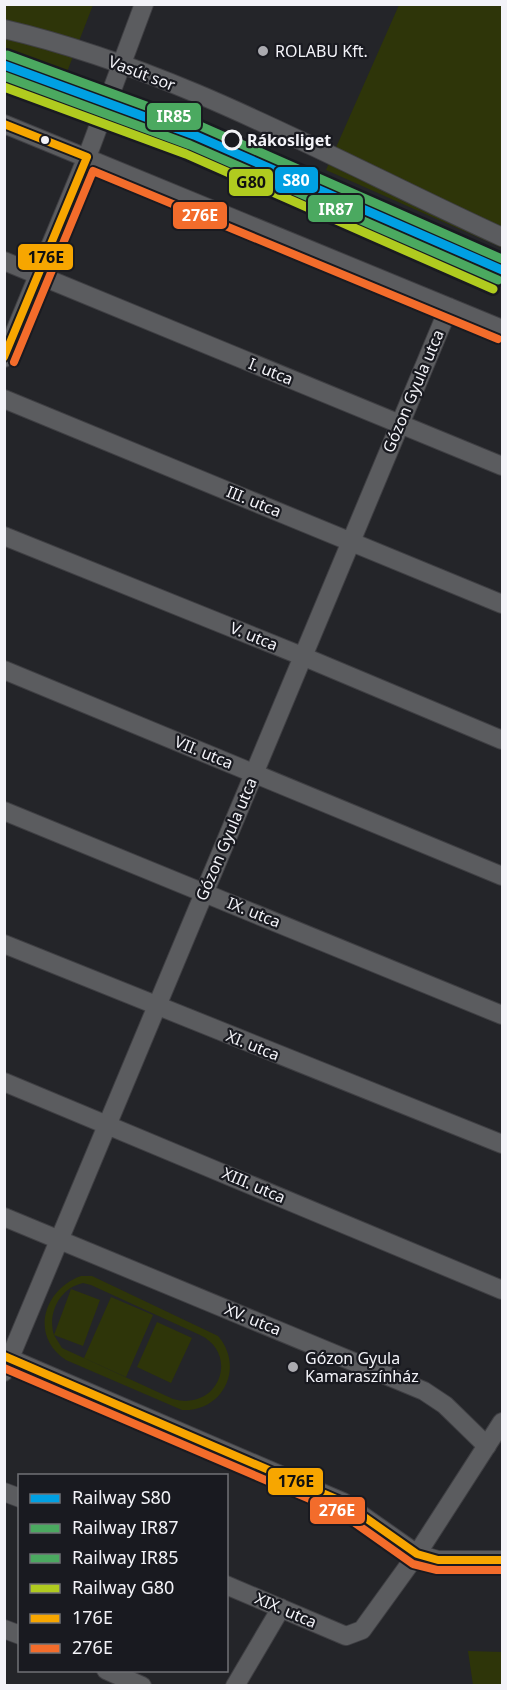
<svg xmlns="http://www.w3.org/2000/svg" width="507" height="1690" font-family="'Noto Sans',sans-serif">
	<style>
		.green { fill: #2e3509; fill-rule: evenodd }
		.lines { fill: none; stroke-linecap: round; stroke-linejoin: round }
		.minor-casing { stroke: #3f3f43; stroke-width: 20 }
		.minor { stroke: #5b5c5f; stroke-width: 18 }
		.bus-1-casing { stroke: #191a20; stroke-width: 12 }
		.bus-2-casing { stroke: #191a20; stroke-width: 12 }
		.bus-1 { stroke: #f7a600; stroke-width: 8 }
		.bus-2 { stroke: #f36c2b; stroke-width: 8 }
		.rail-1-casing { stroke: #191a20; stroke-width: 14 }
		.rail-2-casing { stroke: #191a20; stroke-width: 14 }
		.rail-3-casing { stroke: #191a20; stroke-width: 14 }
		.rail-4-casing { stroke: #191a20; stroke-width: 14 }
		.rail-1 { stroke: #00a0e3; stroke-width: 9 }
		.rail-2 { stroke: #4ba960; stroke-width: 9 }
		.rail-3 { stroke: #4ba960; stroke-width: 9 }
		.rail-4 { stroke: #b0cb1f; stroke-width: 9 }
		.poi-dot { fill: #ababb0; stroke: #191a20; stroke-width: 2 }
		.bus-dot { fill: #f3f3f8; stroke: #191a20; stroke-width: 2 }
		.stop-dot { fill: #191a20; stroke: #f3f3f8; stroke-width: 3 }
		.labels { text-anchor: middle; stroke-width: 4.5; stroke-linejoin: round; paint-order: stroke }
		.poi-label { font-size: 16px; fill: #f3f3f8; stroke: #191a20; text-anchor: start }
		.street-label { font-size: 16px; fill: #f3f3f8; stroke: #191a20 }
		.stop-label { font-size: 16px; font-weight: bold; fill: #f3f3f8; stroke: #191a20; text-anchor: start }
		.line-badge { stroke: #191a20; stroke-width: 2 }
		.badge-label { font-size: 16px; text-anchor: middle; font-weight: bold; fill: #fff }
		.pale-badge-label { font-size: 16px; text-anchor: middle; font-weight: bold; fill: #111 }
	</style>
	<rect width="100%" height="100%" fill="#242529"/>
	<path class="green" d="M4,5h89l-26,67 -62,-23z
		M399,5h103v243l-176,-78z
		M81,1276h11l126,60c27,31 5,76 -36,74l-116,-50c-37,-24 -22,-71 15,-84zM83,1283l8,2 109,50c40,19 19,77 -27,64l-111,-51 -8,-13 29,11 17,-46 -29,-11 -17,46c-7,-22 6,-47 29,-52z
		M111,1297l42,18 -27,62 -42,-19z
		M157,1322l35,16 -21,45 -34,-16z
		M468,1651l34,1v33h-29z"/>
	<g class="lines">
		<defs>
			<path id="minor" d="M4,29c176,41 336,134 498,208
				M4,124l498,205
				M4,261l498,205
				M4,358l83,-201 57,-153
				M4,399l498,205
				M4,536l298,120 200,84
				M4,670l498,206
				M4,811l498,204
				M4,944l498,200
				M4,1082l498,208
				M4,1217l420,174 21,14 42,41
				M4,1356l339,146 74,52 21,6h64
				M4,1372l445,-1065
				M4,1492l16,6
				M226,1585l120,51 16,-6 55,-76 85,-132
				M4,1629l16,6
				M106,1670l36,16
				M235,1686l46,-78"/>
		</defs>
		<use href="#minor" class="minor-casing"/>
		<use href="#minor" class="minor"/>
		<defs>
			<path id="bus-1" d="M4,124l83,33
				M4,357l83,-200
				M4,1356l339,146 74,52 21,6h64"/>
			<path id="bus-2" d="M14,362l79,-191 405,168
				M4,1368l334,143 75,53 24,6h65"/>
		</defs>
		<use href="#bus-1" class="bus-1-casing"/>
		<use href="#bus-2" class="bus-2-casing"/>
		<use href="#bus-1" class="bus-1"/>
		<use href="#bus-2" class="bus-2"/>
		<defs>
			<path id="rail-1" d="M4,65l190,70 308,135"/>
			<path id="rail-2" d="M4,76l186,69 308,135"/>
			<path id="rail-3" d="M7,55l191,70 304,134"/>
			<path id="rail-4" d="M4,87l182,67 307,135"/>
		</defs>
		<use href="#rail-1" class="rail-1-casing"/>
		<use href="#rail-2" class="rail-2-casing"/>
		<use href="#rail-3" class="rail-3-casing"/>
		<use href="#rail-4" class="rail-4-casing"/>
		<use href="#rail-1" class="rail-1"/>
		<use href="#rail-2" class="rail-2"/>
		<use href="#rail-3" class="rail-3"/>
		<use href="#rail-4" class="rail-4"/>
	</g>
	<g class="poi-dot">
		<circle cx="263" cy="51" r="6"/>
		<circle cx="293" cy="1367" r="6"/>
	</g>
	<circle class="bus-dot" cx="45" cy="140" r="5"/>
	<circle class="stop-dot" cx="232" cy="140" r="9"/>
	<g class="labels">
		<g class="poi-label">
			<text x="275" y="57">ROLABU Kft.</text>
			<text x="305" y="1364">Gózon Gyula<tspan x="305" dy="18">Kamaraszínház</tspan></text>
		</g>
		<g class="street-label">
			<text transform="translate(142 73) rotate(21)" y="6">Vasút sor</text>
			<text transform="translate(271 371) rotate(22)" y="6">I. utca</text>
			<text transform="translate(413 391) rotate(-67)" y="6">Gózon Gyula utca</text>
			<text transform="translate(254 501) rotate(22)" y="6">III. utca</text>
			<text transform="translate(254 636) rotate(22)" y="6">V. utca</text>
			<text transform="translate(204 752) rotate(22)" y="6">VII. utca</text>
			<text transform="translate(226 839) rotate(-67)" y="6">Gózon Gyula utca</text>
			<text transform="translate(254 912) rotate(22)" y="6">IX. utca</text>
			<text transform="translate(253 1045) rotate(22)" y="6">XI. utca</text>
			<text transform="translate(254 1185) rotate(23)" y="6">XIII. utca</text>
			<text transform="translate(253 1319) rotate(22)" y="6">XV. utca</text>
			<text transform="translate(286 1610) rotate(23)" y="6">XIX. utca</text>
		</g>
		<g class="stop-label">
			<text x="247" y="146">Rákosliget</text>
		</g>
	</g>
	<g class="line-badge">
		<rect x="146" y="102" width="56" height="29" rx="6" fill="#4ba960"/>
		<rect x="274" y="166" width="45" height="28" rx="6" fill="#00a0e3"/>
		<rect x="228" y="168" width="46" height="29" rx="6" fill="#b0cb1f"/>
		<rect x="307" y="194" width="57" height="29" rx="6" fill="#4ba960"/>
		<rect x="172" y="201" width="56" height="29" rx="6" fill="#f36c2b"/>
		<rect x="17" y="243" width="57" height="28" rx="6" fill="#f7a600"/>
		<rect x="267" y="1467" width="57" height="29" rx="6" fill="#f7a600"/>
		<rect x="309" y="1496" width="57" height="29" rx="6" fill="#f36c2b"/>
	</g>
	<g class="badge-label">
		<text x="174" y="122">IR85</text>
		<text x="296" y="186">S80</text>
		<text x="336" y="215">IR87</text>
		<text x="200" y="221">276E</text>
		<text x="337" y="1516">276E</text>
	</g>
	<g class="pale-badge-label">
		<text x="251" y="188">G80</text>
		<text x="46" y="263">176E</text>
		<text x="296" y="1487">176E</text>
	</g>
	<rect width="507" height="1690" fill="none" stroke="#f3f3f8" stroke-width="12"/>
	<rect x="18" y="1474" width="210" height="198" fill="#191a20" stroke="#707176" stroke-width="1.5"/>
	<rect x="30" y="1494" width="30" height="9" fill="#00a0e3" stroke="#707176" stroke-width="1.5"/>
	<text x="72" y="1504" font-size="18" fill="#f3f3f8">Railway S80</text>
	<rect x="30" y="1524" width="30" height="9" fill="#4ba960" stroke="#707176" stroke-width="1.5"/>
	<text x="72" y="1534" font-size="18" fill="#f3f3f8">Railway IR87</text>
	<rect x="30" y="1554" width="30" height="9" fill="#4ba960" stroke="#707176" stroke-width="1.5"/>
	<text x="72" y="1564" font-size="18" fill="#f3f3f8">Railway IR85</text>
	<rect x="30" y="1584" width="30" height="9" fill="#b0cb1f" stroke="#707176" stroke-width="1.5"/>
	<text x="72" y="1594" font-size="18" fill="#f3f3f8">Railway G80</text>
	<rect x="30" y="1614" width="30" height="9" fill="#f7a600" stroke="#707176" stroke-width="1.5"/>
	<text x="72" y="1624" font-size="18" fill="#f3f3f8">176E</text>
	<rect x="30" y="1644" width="30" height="9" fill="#f36c2b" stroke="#707176" stroke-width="1.5"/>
	<text x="72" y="1654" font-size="18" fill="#f3f3f8">276E</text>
</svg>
